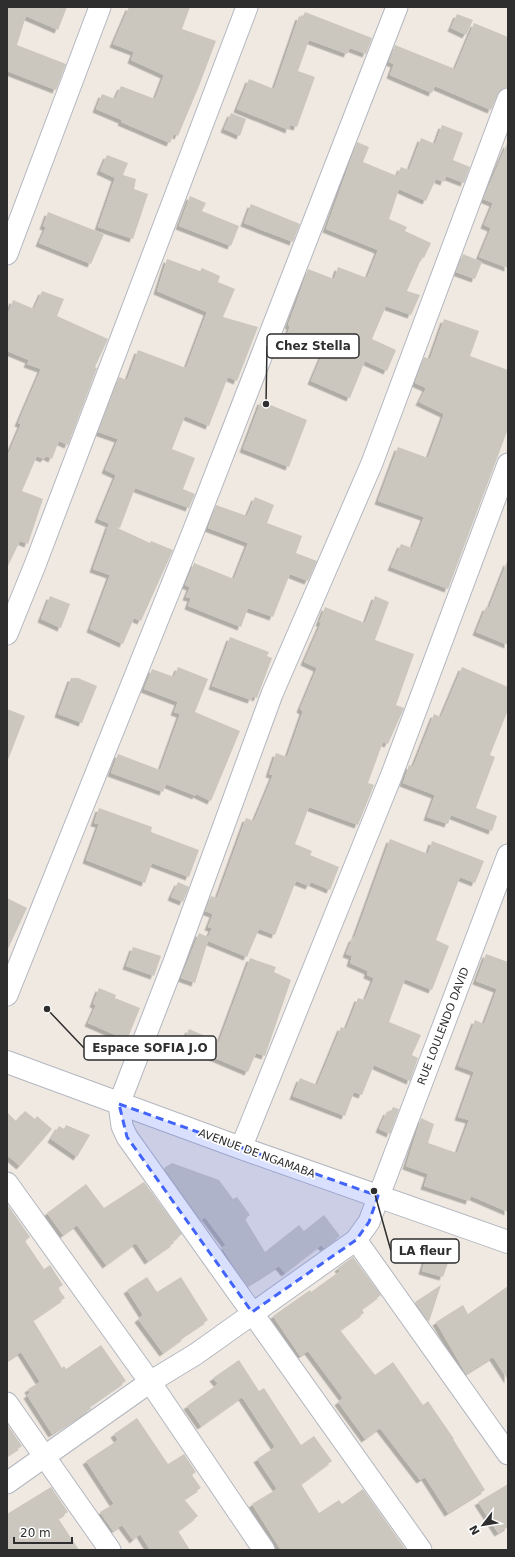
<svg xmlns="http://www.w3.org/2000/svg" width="515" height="1557" font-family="'DejaVu Sans',sans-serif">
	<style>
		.building { fill: #cbc7bf; filter: url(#shadow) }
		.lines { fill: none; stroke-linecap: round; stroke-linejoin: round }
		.minor-casing { stroke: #b4b7c1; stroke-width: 23 }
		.secondary-casing { stroke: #b4b7c1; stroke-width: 24 }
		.minor { stroke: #fff; stroke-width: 21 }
		.secondary { stroke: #fff; stroke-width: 22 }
		.marked { fill: #4264fb; fill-opacity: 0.2; stroke: #4264fb; stroke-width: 3; stroke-dasharray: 8 5; stroke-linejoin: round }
		.labels { text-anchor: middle; stroke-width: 3.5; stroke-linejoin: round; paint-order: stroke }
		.street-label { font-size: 11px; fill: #2e2e2e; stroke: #fff }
		.leader { fill: none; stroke: #2e2e2e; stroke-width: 1.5 }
		.callout-dot { fill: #2e2e2e; stroke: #fff; stroke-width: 1.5 }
		.callout { fill: #fff; stroke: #2e2e2e; stroke-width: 1.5 }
		.callout-label { font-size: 12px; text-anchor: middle; font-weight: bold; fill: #2e2e2e }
	</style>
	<defs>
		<filter id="shadow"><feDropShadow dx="-3.5" dy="3.5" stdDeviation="0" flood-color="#0004"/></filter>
	</defs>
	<rect width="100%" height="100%" fill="#efe9e1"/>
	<path class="building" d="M7,7h60l-9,23 -32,-14 -9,29 49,19 -10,26 -49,-19z
		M129,7h61l-8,22 34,12 -17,45 -21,50 -4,-2 -4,9 -49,-21 1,-2 -26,-11 6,-15 13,5 6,-13 34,13 9,-24 -33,-15 3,-8 -21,-8z
		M305,12l67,26 -6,16 -16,-6 -3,6 -38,-14 -11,31 17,6 -18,50 -7,-2 -1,5 -52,-21 12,-30 25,10 25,-73 3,2z
		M457,14l16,6 -7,15 -15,-7z
		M474,23l34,14v50l-8,3 -9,20 -56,-24 -3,7 -42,-18 4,-11 -5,-2 6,-17 60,24z
		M231,113l15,6 -6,17 -16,-7z
		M442,125l21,8 -10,27 17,7 -6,16 -18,-7 -2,6 -8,-3 -10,22 -27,-12 -10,30 18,8 -2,4 26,12 -7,15 -2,-1 -15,34 13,4 -9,20 -25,-9 -14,33 24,11 -9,21 -22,-10 -15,37 -39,-17 11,-26 -37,-14 5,-15 -2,-1 6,-16 14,-40 26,10 4,-12 29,11 11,-28 -52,-21 31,-87 12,5 -6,15 34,14 4,-9 8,3 12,-32 14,6z
		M507,144h1v124l-29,-11 12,-29 -7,-3 9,-22 -10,-4z
		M107,155l21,8 -5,12 13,4 -2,10 14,5 -15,45 -35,-12 17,-49 -15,-7z
		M190,196l16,7 -4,8 37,15 -8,20 -52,-20z
		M251,204l49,20 -7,18 -49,-19z
		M48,212l56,22 -13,30 -52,-21 7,-16 -3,-1z
		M463,254l19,8 -7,17 -19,-7z
		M167,259l33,12 2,-3 18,8 -2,6 17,7 -12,28 35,10 -21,54 -9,-4 -19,49 -24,-10 -13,33 23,9 -12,31 12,5 -6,14 -54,-20 -15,40 -22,-9 18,-44 -11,-5 13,-31 -20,-7 21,-55 8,3 11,-30 48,18 21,-56 -50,-21z
		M42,291l22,8 -7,17 51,23 -13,28 2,1 -29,77 -9,-4 -7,18 -6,-3 -2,3 -7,-3 -15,35 21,8 -15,45 -8,-3 -13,27v-111l14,-33 -3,-1 23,-54 -14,-5 2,-4 -22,-9v-35l6,-16 21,9z
		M444,319l35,12 -9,25 38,14v59l-60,160 -57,-22 10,-23 11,4 12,-31 -46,-16 20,-54 30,11 16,-44 -25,-12 7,-14 -11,-5 9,-26 6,2z
		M261,401l46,19 -18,47 -46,-18z
		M255,497l19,8 -7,18 35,13 -6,17 21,8 -9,20 -18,-7 -17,43 -25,-9 -7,19 -53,-21 3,-8 -5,-1 4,-10 -5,-2 9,-22 40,16 14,-36 -40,-15 8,-23 31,11z
		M109,524l41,19 1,-2 22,9 -32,71 -7,-3 -11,26 -33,-15 20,-54 -17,-6z
		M507,562h1v83l-32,-13 10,-25 3,1z
		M50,596l20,8 -9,24 -20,-9z
		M375,596l14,6 -14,38 39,14 -18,51 8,3 -16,36 -5,-2 -15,41 6,2 -16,40 -49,-18 -14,37 17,7 -2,4 29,12 -9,23 -19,-8 -2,4 -13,-5 -21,54 -16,-6 -12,28 -39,-16 -13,42 -14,-5 18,-45 9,4 4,-9 -4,-1 5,-13 -8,-3 6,-15 6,2 29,-80 8,3 19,-46 -4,-1 7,-21 11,4 16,-46 -3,-2 17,-41 -13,-6 17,-39h-2l6,-16 40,16z
		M230,637l39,15 -2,4 5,2 -15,40 -4,-2 -2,4 -39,-14z
		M178,667l30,12 -13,33 45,19 -29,70 -15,-7v2l-30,-12 -3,8 -52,-19 7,-19 42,16 20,-56 -6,-2 4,-10 -34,-13 8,-20 22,8z
		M462,667l46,20v23l-18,45 5,2 -19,51 21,8 -5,15 -41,-16 -3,9 -21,-7 8,-22 -32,-12 6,-18 4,2 21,-53 7,3z
		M71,678h7l19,8 -15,37 -24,-9z
		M7,709l18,7 -17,44h-1z
		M99,808l53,19 -1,5 48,18 -10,27 -37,-14 -7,20 -59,-23 13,-36 -5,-1z
		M390,839l38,15 4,-13 52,20 -9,22 -15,-6 -24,63 13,6 -17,44 -27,-11 -16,43 32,13 -9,20 6,3 -8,23 -36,-16 -12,30 -8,-3 -9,24 -52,-20 7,-18 17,7 24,-58 5,2 12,-31 7,2 9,-22 -7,-3 1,-4 -18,-8 2,-7 -6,-2 6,-15 3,-3z
		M178,882l11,5 -6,15 -12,-5z
		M7,898l20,10 -20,43z
		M133,947l28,9 -7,20 -28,-10z
		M486,954l22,8v250l-37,-16 -2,5 -45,-15 4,-12 -22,-8 15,-48 13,6 -6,19 29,10 12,-33 -11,-3 16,-45 -16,-6 17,-46 9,4 13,-35 -21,-8z
		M250,958l26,9 -2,5 17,8 -26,76 -9,-3 -8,19 -66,-28 7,-15 30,13z
		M99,988l17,7 -1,3 25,10 -13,32 -39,-17 8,-18 -3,-1z
		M393,1107l6,2 -9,25 -11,-5 8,-18 3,2z
		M25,1111l10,8 2,-3 15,13 -32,37 -13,-11v-43l9,9z
		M66,1125l24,10 -13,22 -26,-18 8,-13 5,3z
		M172,1163l47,17 14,19 4,-2 13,18 -5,4 20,33 34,-27 5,6 20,-16 16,21 -16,12 -3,-3 -36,28 -6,-7 -32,20 -25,-38 4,-3 -21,-28 -4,3 -37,-52z
		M144,1182l38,52 -9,7 1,2 -26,18 -12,-18 -30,22 -29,-40 -14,10 -16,-22 39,-29 18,24z
		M7,1204l23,33 -5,4 19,28 6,-4 13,20 -5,3 7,10 -32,22 29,48 2,-2 2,3 35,-24 25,36 -36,25 1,3 -39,25 -25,-39 3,-2 -2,-4 12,-7 -19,-30 -14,9z
		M353,1257l28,38 -19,14 2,4 -24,17 35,45 18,-13 30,43 5,-4 26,38h-1l32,51 -37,23 -23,-36 -5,3 -40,-52 -15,11 -27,-37 5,-4 -35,-47 -8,5 -27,-40 37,-26 1,2 29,-21 -2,-3z
		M426,1257l22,6 -5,14 -21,-6z
		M147,1277l10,15 24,-15 27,43 -24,16 1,1 -22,16 -25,-34 5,-4 -16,-25z
		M441,1285l-12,37 -14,-20z
		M508,1286v94l-15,-23 -27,17 -30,-52 27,-17 5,9z
		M239,1360l20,31 5,-3 37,57 13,-9 18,25 -31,23 18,29 20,-13 3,4 21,-15 43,61h-125l-29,-46 25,-15 -20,-30 18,-12 -33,-50 -41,29 -14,-20 31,-22 -5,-6z
		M137,1418l31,46 16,-10 12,18 -4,3 9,13 -17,11 14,17 -20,15 12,19h-40l-10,-16 -7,6 -11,-15 -9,6 -13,-19 14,-8 -28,-43 32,-21 -4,-6z
		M7,1424l15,22 -15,10z
		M508,1484v43l-10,6 -20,-31z
		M51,1487l17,25 -10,6 21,32h-72v-36z"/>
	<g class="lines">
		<defs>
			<path id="minor" d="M7,254l93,-247
				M7,634l28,-69 212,-558
				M7,995l186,-463 204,-525
				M241,1148l151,-374 116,-310
				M7,1183l143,199 114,168
				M356,1240l152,214
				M7,1403l103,147
				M7,1483l143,-101 46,-28 160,-114 13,-18 139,-367
				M421,1550l-294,-413 -5,-11 -3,-22 55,-142 98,-268 100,-231 136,-364"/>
			<path id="secondary" d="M7,1062l234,86 267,94"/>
		</defs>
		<use href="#minor" class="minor-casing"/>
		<use href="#secondary" class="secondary-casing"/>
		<use href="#minor" class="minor"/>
		<use href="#secondary" class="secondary"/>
	</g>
	<path class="marked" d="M119,1104l259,92 -9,26 -13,18 -104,72 -125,-175z"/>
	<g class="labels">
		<g class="street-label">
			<text transform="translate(443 1026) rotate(-69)" y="4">RUE LOULENDO DAVID</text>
			<text transform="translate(257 1153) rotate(20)" y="4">AVENUE DE NGAMABA</text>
		</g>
	</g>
	<path class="leader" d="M266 404L267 346M47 1009L84 1048M374 1191L391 1251"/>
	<g class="callout-dot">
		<circle cx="266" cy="404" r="4"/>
		<circle cx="47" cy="1009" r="4"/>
		<circle cx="374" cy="1191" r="4"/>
	</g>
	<g class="callout">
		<rect x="267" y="334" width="92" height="24" rx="4"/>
		<rect x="84" y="1036" width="132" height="24" rx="4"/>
		<rect x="391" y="1239" width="68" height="24" rx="4"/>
	</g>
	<g class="callout-label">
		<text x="313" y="350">Chez Stella</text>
		<text x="150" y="1052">Espace SOFIA J.O</text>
		<text x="425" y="1255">LA fleur</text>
	</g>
	<rect width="515" height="1557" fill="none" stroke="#2e2e2e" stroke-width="16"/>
	<g transform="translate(483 1525) rotate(239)" stroke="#ffffff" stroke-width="3" paint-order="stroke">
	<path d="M0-3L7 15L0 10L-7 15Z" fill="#2e2e2e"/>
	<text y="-6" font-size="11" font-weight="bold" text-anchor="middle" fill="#2e2e2e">N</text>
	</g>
	<path d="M14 1537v6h58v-6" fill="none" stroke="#2e2e2e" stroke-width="2"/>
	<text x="20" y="1537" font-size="12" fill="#2e2e2e" stroke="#ffffff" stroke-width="3" paint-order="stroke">20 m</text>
</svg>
